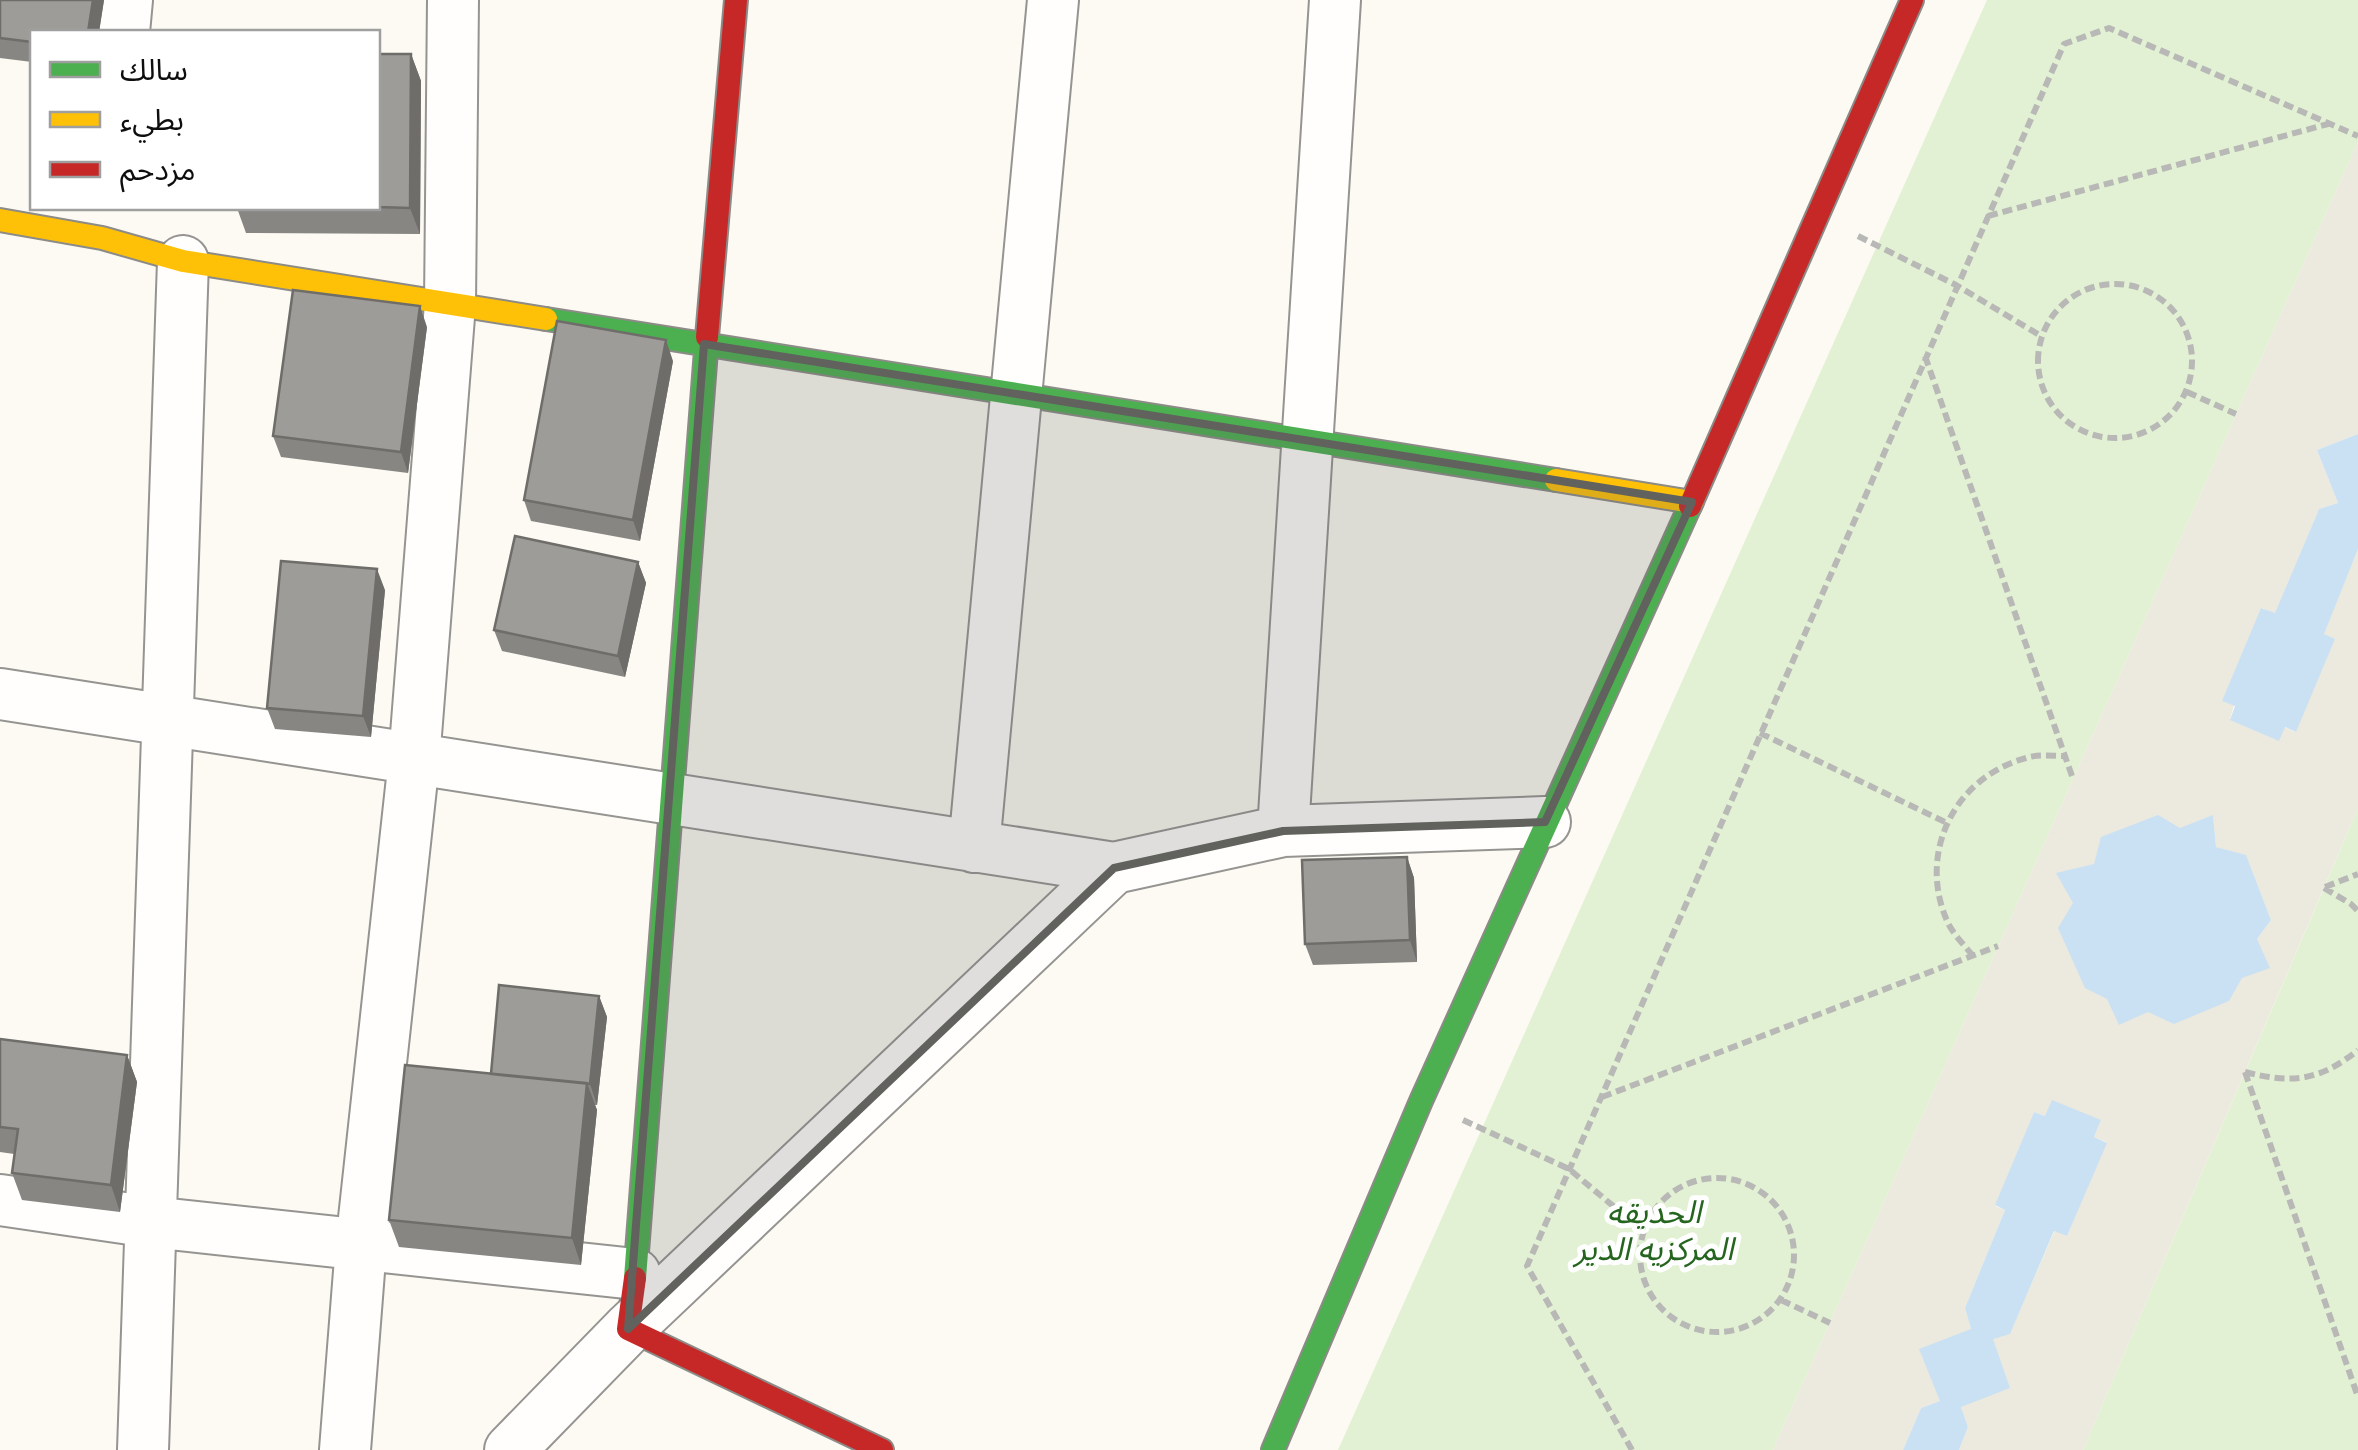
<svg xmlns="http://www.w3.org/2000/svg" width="2358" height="1450" font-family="Spectral,'Noto Sans Arabic',serif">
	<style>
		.green { fill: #e2f1d3 }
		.plaza { fill: #ece9de; fill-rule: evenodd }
		.water { fill: #cae1f4 }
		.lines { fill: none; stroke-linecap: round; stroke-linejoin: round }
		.street-casing { stroke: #959491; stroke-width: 54 }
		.fast-casing { stroke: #8c8b87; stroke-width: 26 }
		.slow-casing { stroke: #8c8b87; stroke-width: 26 }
		.jam-casing { stroke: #8c8b87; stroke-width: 26 }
		.path { stroke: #b8b8b6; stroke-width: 6; stroke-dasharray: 10 5; stroke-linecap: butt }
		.street { stroke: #fffefd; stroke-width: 50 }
		.fast { stroke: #4caf50; stroke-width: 22 }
		.slow { stroke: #ffc107; stroke-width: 22 }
		.jam { stroke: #c62828; stroke-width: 22 }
		.wall { fill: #888683 }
		.shaded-wall { fill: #6f6d6a }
		.building { fill: #9e9c98; stroke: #6f6d6a; stroke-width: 2.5 }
		.marked { fill: #61615e; fill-opacity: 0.2; stroke: #61615e; stroke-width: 8; stroke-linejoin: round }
		.labels { text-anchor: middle; stroke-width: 10; stroke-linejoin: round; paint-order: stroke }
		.park-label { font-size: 32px; font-style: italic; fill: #26651f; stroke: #fff }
	</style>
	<rect width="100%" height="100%" fill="#fcfaf2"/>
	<path class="green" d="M1987,0h371v142l-585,1308h-435z
		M2358,808v642h-275l241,-562z"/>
	<path class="plaza" d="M2358,142v292l-41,16 21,53 -19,6 -44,105 -13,-6 -32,111 48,21 6,-13 11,5 39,-93 -11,-5 35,-85v259l-275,642h-124l9,-23 -7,-20 32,-69 17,-5 45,-103 12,6 39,-94 -12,-5 7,-17 -56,-4 -11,-4 -39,94 10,4 -40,98 6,21 -31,72 -19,7 -18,42h-130zM2213,816l3,31 30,9 25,64 -14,19 -184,-36 21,-39z"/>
	<path class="water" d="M2358,434v115l-34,85 11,5 -39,93 -11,-5 -6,14 -49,-21 5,-14 -13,-5 39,-93 14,5 44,-104 19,-6 -21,-53z
		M2158,815l22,13 33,-13 3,32 30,8 25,65 -14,19 13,29 -28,10 -13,23 -55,23 -26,-12 -29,13 -12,-26 -22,-11 -27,-60 15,-25 -17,-30 38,-9 7,-27z
		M2052,1100l49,20 -7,17 13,6 -40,93 -13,-5 -44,103 -17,5 17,49 -49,19 7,20 -9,23h-56l18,-42 19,-7 -21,-52 52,-20 -6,-21 40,-98 -10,-5 39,-93 11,4z"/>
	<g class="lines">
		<defs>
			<path id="street" d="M124,32l3,-32
				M0,694l1114,174
				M1283,831l52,-831
				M974,847l79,-847
				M0,1200l151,22 484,52
				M143,1450l40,-1189
				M345,1450l16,-204 53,-486 36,-456 3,-304
				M510,1450l118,-121 486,-461 169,-37 262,-9"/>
			<path id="fast" d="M546,319l1010,161
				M635,1278l72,-941
				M1273,1450l148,-349 269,-595"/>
			<path id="slow" d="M0,220l102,18 81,23 363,58
				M1556,480l136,22"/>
			<path id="jam" d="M707,337l29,-337
				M1690,506l222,-506
				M635,1278l-7,51 254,121"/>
		</defs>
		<use href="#street" class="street-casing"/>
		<use href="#fast" class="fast-casing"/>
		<use href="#slow" class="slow-casing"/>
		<use href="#jam" class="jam-casing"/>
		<path class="path" d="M1988,216l340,-92
			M1858,236l98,49 85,51
			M2038 361a77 77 0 1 1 154 0a77 77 0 1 1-154 0Z
			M1925,356l148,423
			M2187,392l49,22
			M1760,733l185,89
			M2325,887l33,-13
			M2324,888l27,16 7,7
			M1973,956c-8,-10 -18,-20 -24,-31 -33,-68 3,-147 77,-167 12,-4 26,-2 39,-2
			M2245,1072l113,325
			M2245,1072c47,12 75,9 113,-22
			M1602,1097l396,-151
			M1463,1120l106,49 74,62
			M1640 1255a77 77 0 1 1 154 0a77 77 0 1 1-154 0Z
			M1781,1300l49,23
			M1632,1450l-105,-184 537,-1222 45,-16 249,108"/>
		<use href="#street" class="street"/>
		<use href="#fast" class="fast"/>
		<use href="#slow" class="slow"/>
		<use href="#jam" class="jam"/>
	</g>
	<path class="wall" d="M0,0h104l-5,32h-67v30l-32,-4z
		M411,54l10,27 -1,153 -174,-1 -9,-25h141z
		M427,327l-19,146 -127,-16 -8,-21z
		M673,361l-33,180 -109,-20 -7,-21z
		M638,562l8,21 -21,94 -123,-26 -8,-21z
		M385,590l-14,147 -96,-8 -8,-21z
		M1407,857l7,21 3,84 -104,3 -8,-21z
		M599,996l8,21 -10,88h-2l2,5 -16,155 -182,-18 -10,-27 102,-146z
		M0,1039l127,16 10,27 -17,130 -98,-12 -10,-27 2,-19 -14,-2z"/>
	<path class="shaded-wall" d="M93,0h11l-5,32h-11z
		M411,54l10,27 -1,153 -10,-26z
		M420,306l7,21 -19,146 -7,-21z
		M666,340l7,21 -33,180 -7,-21z
		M638,562l8,21 -21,94 -7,-21z
		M377,569l8,21 -14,147 -8,-21z
		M1407,857l7,21 3,84 -7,-22z
		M599,996l8,21 -10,88 -7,-21z
		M127,1055l10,27 -17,130 -9,-27z
		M587,1083l10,27 -16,155 -9,-27z"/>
	<path class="building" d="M0,0h93l-5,32h-56v10l-32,-4z
		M378,54h33l-1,154 -32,-1z
		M293,290l127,16 -19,146 -128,-16z
		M557,321l109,19 -33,180 -109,-20z
		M515,536l123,26 -20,94 -124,-26z
		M281,561l96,8 -14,147 -96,-8z
		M1407,857l3,83 -105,4 -3,-84z
		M499,985l100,11 -9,88 -99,-10z
		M0,1039l127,16 -16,130 -99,-12 6,-44 -18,-2z
		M405,1065l182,18 -15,155 -183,-18z"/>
	<path class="marked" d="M704,344l988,158 -147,320 -262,9 -169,37 -486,461z"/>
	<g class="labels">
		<g class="park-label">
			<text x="1654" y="1223">الحديقه<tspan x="1654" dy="37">المركزيه الدير</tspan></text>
		</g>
	</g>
	<rect x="30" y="30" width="350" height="180" fill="#ffffff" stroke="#9f9f9f" stroke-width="2.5"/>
	<rect x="50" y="62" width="50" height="15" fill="#4caf50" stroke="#9f9f9f" stroke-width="2.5"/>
	<text x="120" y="80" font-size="30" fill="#0e0e0e">سالك</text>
	<rect x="50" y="112" width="50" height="15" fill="#ffc107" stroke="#9f9f9f" stroke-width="2.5"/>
	<text x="120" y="130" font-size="30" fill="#0e0e0e">بطيء</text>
	<rect x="50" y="162" width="50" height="15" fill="#c62828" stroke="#9f9f9f" stroke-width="2.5"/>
	<text x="120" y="180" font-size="30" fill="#0e0e0e">مزدحم</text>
</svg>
